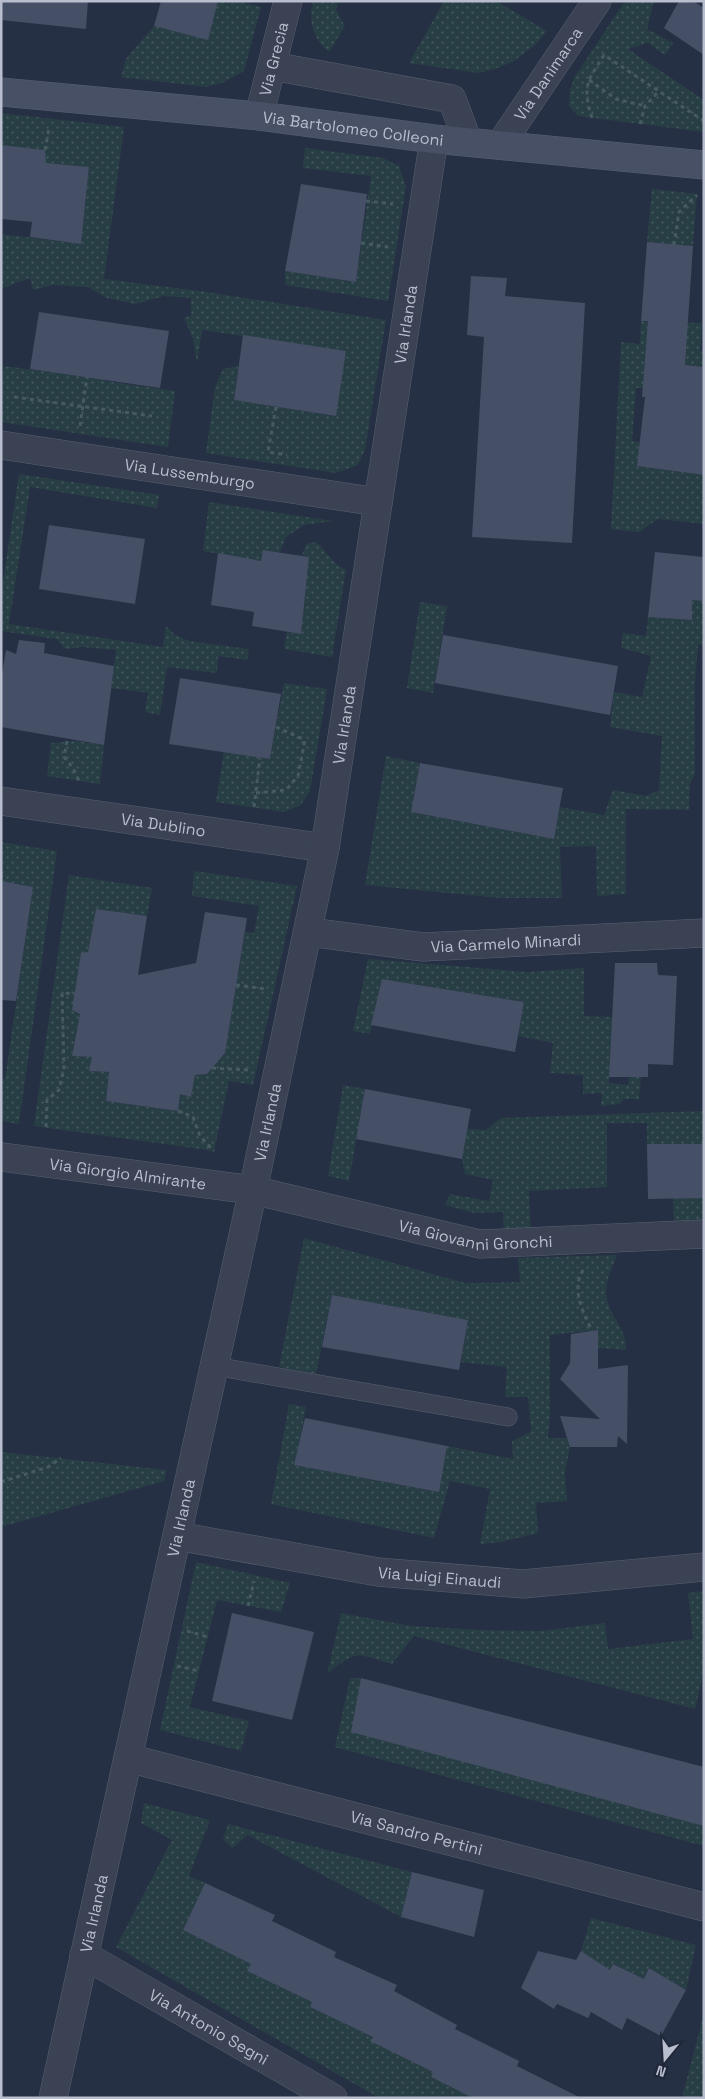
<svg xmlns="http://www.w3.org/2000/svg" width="705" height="2099" font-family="'Space Grotesk',sans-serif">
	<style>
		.grass { fill: url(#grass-dots) }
		.building { fill: #454f66 }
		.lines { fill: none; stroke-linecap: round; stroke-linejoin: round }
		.service-casing { stroke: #596071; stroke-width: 19 }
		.minor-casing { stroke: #596071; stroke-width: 29 }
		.secondary-casing { stroke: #596071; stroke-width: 29 }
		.path { stroke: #465b61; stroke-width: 3; stroke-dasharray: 4 4; stroke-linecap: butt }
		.service { stroke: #3a4253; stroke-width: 18 }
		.minor { stroke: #3a4253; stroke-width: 28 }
		.secondary { stroke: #485066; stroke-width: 28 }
		.labels { text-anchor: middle; stroke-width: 4.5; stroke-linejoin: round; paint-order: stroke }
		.street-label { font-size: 16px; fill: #b8becd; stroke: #1f2739 }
	</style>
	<defs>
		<pattern id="grass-dots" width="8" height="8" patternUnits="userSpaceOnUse" patternTransform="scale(1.25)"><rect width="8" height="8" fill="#283e45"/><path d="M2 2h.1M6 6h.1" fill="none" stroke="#45585f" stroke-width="1.8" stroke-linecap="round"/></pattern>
	</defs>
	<rect width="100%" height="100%" fill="#263044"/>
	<path class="grass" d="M218,1h19l24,6 -17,64 -20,11 -18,5 -85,-10 5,-18 28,-33 53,13z
		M313,1h25l-2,9 9,16 -16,26c-16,-13 -21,-31 -16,-51z
		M444,1h52l51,30 -12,14 -21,16 -19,8 -17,4 -69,-10z
		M625,1h29l-7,28 26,14 -8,12 -17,-12 -20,6 76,51v32l-126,-16 -9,-10 1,-16 4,-12z
		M1,113l123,14 -20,152 103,13 179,28 -21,130 -7,15 -22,8 -130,-20 9,-66 8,-18 15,-3 -4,34 101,16 11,-65 -144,-21 -5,33 -4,-24 -9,-21 7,-2v-18l-27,-2 -29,8 -28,-6 -19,-11 -36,-2 -19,5 -3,-12 -29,11v-55l80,10 8,-77 -43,-4 -45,-18z
		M305,148l78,10 16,8 7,20 -18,115 -103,-16v-14l71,11 15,-106 -68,-8z
		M652,189l45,5 -4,52 -46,-4z
		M641,321l61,2 -2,28 4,1v15l-59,-7 -2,28h-7l-4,53 8,1 -3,24 67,9v49l-46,-5 -19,13 -28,-3 10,-187 19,2z
		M107,363l-2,18 70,10 -7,56 -167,-25v-35l3,-21 83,11z
		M19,474l140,21 -2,13 -127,-21 -21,137 154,23 3,-21 9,9 14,6 60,8 -2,11 -29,-4 -1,17 -50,-6 -7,48 -15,-3 3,-19 -37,-5 5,-38 -34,-3 -17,2 -8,-10 -56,-8v-36z
		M209,502l124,19 -29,4 -18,12 -6,15 -17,-2 -2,11 -58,-10z
		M316,542c13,11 14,20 30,28l-14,87 -48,-8 3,-17 14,2 8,-77 -7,-2 4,-11z
		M692,600l12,1v44h-6l-3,39v90l-5,10 -1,26 -63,-1v85l-29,2 -1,-50 -36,1 2,51h-62l-135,-13 21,-129 34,7 -9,49 143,27 6,-32 44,8 9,-25 33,6 13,-6 3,-54 -52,-9 4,-35 28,5 9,-41 -30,-8 2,-15 23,3 2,-19 44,3z
		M420,602l27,4 -14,87 -26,-5z
		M284,683l43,6 -17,102 -9,14 -17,7 -68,-10 8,-51 46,8z
		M76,741l28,4 -4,39 -53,-8 4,-33z
		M1,842l56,9 -38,273 -18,-3v-42h4l28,-192 -32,-6z
		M194,871l103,15 -44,199 -24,-4 -15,70 -180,-25 35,-251 83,13 -5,28 -51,-7 -8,43 -16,58 8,4 -8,42 20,1 -2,14 19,1 -3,29 72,10 2,-17 11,3 4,-22 12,-1 8,-18h9l21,-124 9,1 5,-27 -67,-10z
		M368,959l160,13 56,-4v48l28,1 -3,66 19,2 1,-8h12l-2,22h-15l-4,5 -19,2 1,-13 -19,1v-19l-33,-2 3,-30 -35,-7 6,-34 -141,-23 -13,55 -17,-3z
		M343,1085l22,4 -16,92 -21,-5z
		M704,1092v52h-57v-21h-40v64l-78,4 2,41 -27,1 -1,-21 -29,1 -29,-8 5,-11 39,7 4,-21 -28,-6 -3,-15 5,-30 19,1 15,-12 202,-7z
		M673,1198h31v29l-30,1z
		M304,1238l161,45 55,-1 -2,-24 99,-3c-5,13 -14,31 -10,45 5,20 19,27 19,50l-28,-2v-18l-48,5v81l-2,22h19l3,9 -5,26 2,28 -31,2 2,30 -37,9 -21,2 10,-55 -40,-8 -16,57 -163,-34 18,-100 17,3 -11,58 143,27 9,-46 66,13 -1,-18 19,-9 -3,-35h-23l2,-30 -46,-5 7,-42 -136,-25 -16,79 -37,-7z
		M1,1452l166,18 -3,11 -163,46z
		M196,1562l94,21 -9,29 -64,-12 -27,107 59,14 -8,30 -81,-21z
		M704,1591v80l-9,38 -281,-73 -22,28c-35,-11 -35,-15 -65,10l14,-61 70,13 71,4 59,1 64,-8 3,26 85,-10 -5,-46z
		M350,1678h11l343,148v20l-369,-99z
		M144,1803l66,17 -21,56 16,7 -22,47 68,34 -3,7 64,31 -2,5 63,30 -2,4 62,31 -2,5 42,21h-94l-263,-151 56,-107 -31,-17z
		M228,1824l184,48 -11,45 -153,-82 -16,13 -9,-9z
		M591,1918l105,27 -10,45 -37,-22 -5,11 -30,-15 -4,6 -29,-19z
		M704,2013v85h-22z"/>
	<path class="building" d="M1,1h87l-2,28 -85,-9z
		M161,1h57l-10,39 -54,-14z
		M679,1h14l11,7v47l-40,-27z
		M1,145l44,5 1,13 43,4 -8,77 -51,-7 2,-15 -31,-3z
		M301,184l66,10 -11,88 -71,-11z
		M647,242l46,4 -8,119 19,2v108l-67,-9 8,-69h-3l6,-76h-7z
		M471,276l36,2 -2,18 80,7 -13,240 -100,-6 12,-200 -17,-2z
		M39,312l130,19 -9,57 -130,-19z
		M243,335l103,16 -10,65 -102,-16z
		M49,525l96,14 -10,65 -96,-15z
		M263,550l46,7 -8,77 -49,-8 2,-14 -43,-7 7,-52 43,8z
		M655,552l49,5v44l-12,-1v20l-44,-3z
		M443,635l175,31 -8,49 -175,-32z
		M19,640l26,3 -1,10 70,13 -10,79 -103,-18v-47l5,-30 10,4z
		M180,678l101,16 -11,65 -101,-15z
		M420,763l143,25 -9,51 -143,-27z
		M1,881l32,6 -17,114 -15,-1z
		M96,909l51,7 -9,59 58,-12 9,-51 42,6 -22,135 -18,21 -12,1 -4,22 -11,-3 -2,17 -72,-10 3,-29 -20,-1 3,-14 -20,-1 8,-42 -8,-4 9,-57 7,-1z
		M615,963h42l1,12 19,1 -4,89 -25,-1v13h-39z
		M382,979l142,23 -9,50 -144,-27z
		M365,1089l106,20 -9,50 -106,-20z
		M647,1144h57v54l-56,1z
		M332,1295l136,25 -9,50 -137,-23z
		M598,1330v39l30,-4 -1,79 -9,-8 -1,11h-47l-10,-31 40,3 -40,-40 10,-16 1,-29z
		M305,1418l142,28 -8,46 -145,-27z
		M232,1613l82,19 -22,88 -80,-19z
		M361,1678l343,89v59l-353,-94z
		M412,1872l72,18 -10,47 -73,-20z
		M205,1883l70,32 -3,6 64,31 -2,5 63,28 -3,6 63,34 -2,4 64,32 -2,5 64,32h-108l-42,-21 2,-5 -63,-31 3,-4 -63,-30 2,-5 -65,-31 4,-7 -68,-34z
		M538,1951l38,9 5,-9 29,19 3,-6 31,15 5,-11 37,22 -25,46 -34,-18 -5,12 -31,-18 -3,6 -31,-14 -3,5 -33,-21z"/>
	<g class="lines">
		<defs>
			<path id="service" d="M214,1366l294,51"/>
			<g id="minor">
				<path d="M272,66l180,33 16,43"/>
				<path id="s1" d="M259,116l29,-115"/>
				<path id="s2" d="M500,145l97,-144"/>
				<path id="s3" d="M1,445l377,57"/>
				<path id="s4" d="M1,801l324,47"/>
				<path id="s5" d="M309,932l114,15 281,-14"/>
				<path id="s6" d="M1,1157l252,33 227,54 224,-10"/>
				<path id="s7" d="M177,1536l201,36 145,12 181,-17"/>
				<path id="s8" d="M128,1758l576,149"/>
				<path id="s9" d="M84,1955l249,143"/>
				<path id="s10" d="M53,2098l200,-908 72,-342 109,-709"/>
			</g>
			<g id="secondary">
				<path id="s11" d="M1,92l258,24 175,23 270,26"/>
			</g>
		</defs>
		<use href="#service" class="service-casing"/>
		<use href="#minor" class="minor-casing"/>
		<use href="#secondary" class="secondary-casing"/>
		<path class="path" d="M589,80l27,19 29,7
			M592,118c-10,-32 -5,-36 12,-63l100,66
			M640,124l5,-18 14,-15
			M45,150l4,-22
			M366,201l27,3
			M361,243l27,4
			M674,245l5,-33 18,-17
			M14,397l138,19
			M276,407l-8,45 19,3
			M80,426l7,-49
			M276,727l29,13
			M67,741l-3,16 9,11 6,13
			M256,793l30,-3 12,-14 7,-36
			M254,807l6,-49
			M1,873l2,9
			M236,985l30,4
			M212,1068l36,2
			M178,1111l15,6 7,19 14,15
			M46,1127l1,-27 12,-10 5,-22 -2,-75 13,1
			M583,1270c-12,20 0,42 9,61
			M1,1482l47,-15 13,-9
			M248,1606l6,-25
			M187,1631l21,6
			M177,1666l22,5"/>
		<use href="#service" class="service"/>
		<use href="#minor" class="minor"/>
		<use href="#secondary" class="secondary"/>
	</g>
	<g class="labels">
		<g class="street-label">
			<text dy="6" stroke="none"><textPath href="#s1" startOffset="59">Via Grecia</textPath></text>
			<text dy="6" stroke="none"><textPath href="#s2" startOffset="86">Via Danimarca</textPath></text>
			<text dy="6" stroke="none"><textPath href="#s11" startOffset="354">Via Bartolomeo Colleoni</textPath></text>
			<text dy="6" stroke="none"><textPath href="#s10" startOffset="1809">Via Irlanda</textPath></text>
			<text dy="6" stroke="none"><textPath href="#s3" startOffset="191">Via Lussemburgo</textPath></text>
			<text dy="6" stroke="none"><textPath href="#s10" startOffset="1404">Via Irlanda</textPath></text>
			<text dy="6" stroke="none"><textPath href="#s4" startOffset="164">Via Dublino</textPath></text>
			<text dy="6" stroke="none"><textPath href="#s5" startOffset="198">Via Carmelo Minardi</textPath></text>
			<text dy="6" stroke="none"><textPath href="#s10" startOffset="999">Via Irlanda</textPath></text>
			<text dy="6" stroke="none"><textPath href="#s6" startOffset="128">Via Giorgio Almirante</textPath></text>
			<text dy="6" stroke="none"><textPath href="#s6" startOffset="482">Via Giovanni Gronchi</textPath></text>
			<text dy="6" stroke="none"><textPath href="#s10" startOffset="594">Via Irlanda</textPath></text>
			<text dy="6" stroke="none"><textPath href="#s7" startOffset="266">Via Luigi Einaudi</textPath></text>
			<text dy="6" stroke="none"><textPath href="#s8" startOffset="298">Via Sandro Pertini</textPath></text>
			<text dy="6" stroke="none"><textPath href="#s10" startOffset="189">Via Irlanda</textPath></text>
			<text dy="6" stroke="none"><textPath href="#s9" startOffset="144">Via Antonio Segni</textPath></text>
		</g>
	</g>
	<rect width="705" height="2099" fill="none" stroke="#b8becd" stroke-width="5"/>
	<g transform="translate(665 2059) rotate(198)" stroke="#1f2739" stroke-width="4" paint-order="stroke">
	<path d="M0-4L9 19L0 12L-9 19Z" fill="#b8becd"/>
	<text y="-8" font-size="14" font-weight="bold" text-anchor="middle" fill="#b8becd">N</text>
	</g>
</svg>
